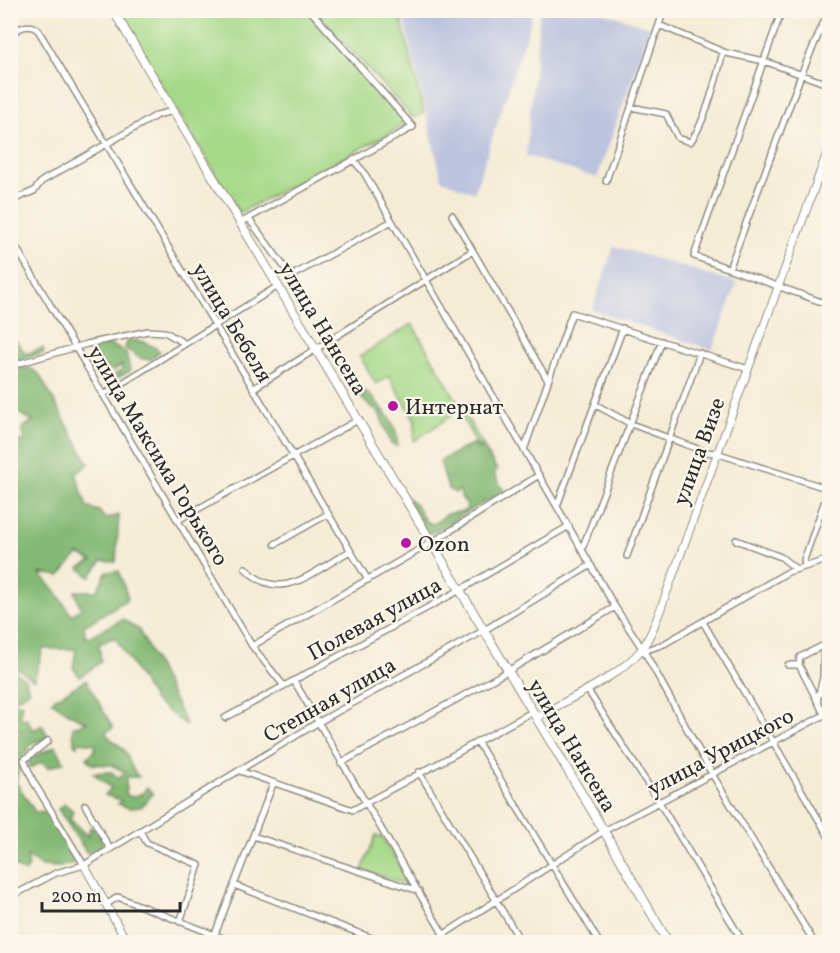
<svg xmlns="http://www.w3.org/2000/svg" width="840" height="953" font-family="Vollkorn,serif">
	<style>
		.industrial { fill: #bcc3de }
		.green { fill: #a6d988; stroke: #68825a; stroke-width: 1.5 }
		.forest { fill: #84b974; stroke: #587250; stroke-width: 1.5 }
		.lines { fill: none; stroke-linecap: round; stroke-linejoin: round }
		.minor-casing { stroke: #908c80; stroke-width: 8 }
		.tertiary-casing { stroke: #908c80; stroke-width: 9 }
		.secondary-casing { stroke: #908c80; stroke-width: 10 }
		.minor { stroke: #fff; stroke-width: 5 }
		.tertiary { stroke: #fff; stroke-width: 7 }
		.secondary { stroke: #fff; stroke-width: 8 }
		.poi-dot { fill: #b5179e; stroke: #fbf7ec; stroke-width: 2 }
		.labels { text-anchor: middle; stroke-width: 4.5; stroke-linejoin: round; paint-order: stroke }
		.street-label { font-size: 22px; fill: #2b2b2b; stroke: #fbf7ec }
		.poi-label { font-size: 22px; fill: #2b2b2b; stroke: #fbf7ec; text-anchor: start }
	</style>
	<rect width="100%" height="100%" fill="#fbf7ec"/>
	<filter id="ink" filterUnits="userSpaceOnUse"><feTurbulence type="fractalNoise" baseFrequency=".0167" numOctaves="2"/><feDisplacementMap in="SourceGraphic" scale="12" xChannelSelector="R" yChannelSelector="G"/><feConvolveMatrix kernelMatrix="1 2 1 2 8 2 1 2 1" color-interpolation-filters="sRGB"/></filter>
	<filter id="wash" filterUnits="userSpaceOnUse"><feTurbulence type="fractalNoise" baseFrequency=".008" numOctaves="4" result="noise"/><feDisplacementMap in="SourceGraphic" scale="24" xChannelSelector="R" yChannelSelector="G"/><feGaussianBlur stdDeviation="1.35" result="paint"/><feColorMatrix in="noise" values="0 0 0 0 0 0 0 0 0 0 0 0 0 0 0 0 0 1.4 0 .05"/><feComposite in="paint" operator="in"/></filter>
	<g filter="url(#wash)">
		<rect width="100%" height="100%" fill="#f5ecd6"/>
		<path class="industrial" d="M402,11h130l-2,13 -56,169 -32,-13z
			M540,11h57l54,16 -54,151 -71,-22z
			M614,246l123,37 -25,67 -120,-40z"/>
		<path class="green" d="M117,11h189l103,112 -170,90z
			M315,11h84l25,102 -11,5z
			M412,324l71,121 -4,3 -21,-37 -44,30 1,-21 -26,-44 -13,8 -16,-28z
			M376,835l6,2 30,49 -50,-16z"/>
		<path class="forest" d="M10,333l16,21 17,-6 1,5 -33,10z
			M128,340l17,2 15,9 -10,9 -10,-2 -15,-10z
			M104,342l22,10 4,19 -14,8 -1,-5 7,-3v-6l-9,6 -8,-4 -18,-20z
			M30,368l9,6 50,90 -13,10 11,33 12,4 6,8 14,-4 -3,47 -14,-1 -12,16 -11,-9 13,-7 -14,-7 -18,22 -21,-3 16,17 16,25 10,-6 -6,-18h22l9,-19 13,-1 9,28 -44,27 2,12 37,-19 16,11 48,96 -33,-25 -39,-64 -16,7 2,18 -21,15 -7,-9 3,-19h-33l-9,31 -23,-16v-230l1,9 13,-3 -3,-12 11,-7 -22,-12v-40z
			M365,391c14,12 36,36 32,55l-6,-2 -12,-31 -18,-15z
			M474,443l5,7 4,-4 14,24 -3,4 10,17 -76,44 -22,-38 9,6 11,19 8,2 13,-10 18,-3 2,-6 -6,-8 -1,-7 -5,3 -7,-4 -8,-28z
			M11,669l14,10 4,12 -18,11z
			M86,680l27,48 -8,4c7,11 13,10 19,18 6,9 6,19 15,27h-13v18l7,2 10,-4 4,-6 6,7 -12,13 -12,1 -11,-4 3,-4 -16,-5 6,-7 -18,-15 19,-1 6,7 7,-7 -13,-7 -20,-1 -5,-6 7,-7 2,-7 -17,-2 -2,5 -3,-3 -1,-17 14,-5 -15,-7 -21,-14z
			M18,703l4,1 -2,12 3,3 3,-1 8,12 8,-5 7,13 -17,5 -10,15 -6,24 19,30 14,1 29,49 -19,5 -19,-1 -13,-10 2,11 -4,5 -14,-8 -1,-90 8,-21 -7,-12 10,-7 -3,-4 -7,4v-27z
			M56,746l8,16 -16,6 -6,-6 -12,6 -2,-9z
			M65,804l8,7 -3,8 18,18 2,-10 9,6 4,9 -3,5 -13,6 -29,-44z"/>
	</g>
	<g filter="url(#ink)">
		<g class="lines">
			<defs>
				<path id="minor" d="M782,10l-88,246 136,49
					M659,25l67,28 38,8 66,24
					M10,34c11,-6 18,-12 28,-4l330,550
					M631,107l35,7 12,24 12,4c14,-16 28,-68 33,-90
					M354,161l9,10 252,436 29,44 20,-7 124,-72 42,-13
					M606,181l58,-171
					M10,201l24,-10 8,-10 115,-66 16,-4
					M452,215l95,164
					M249,219l42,57 101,-55
					M240,223l173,-96 -103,-117
					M10,237l242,409 32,40
					M729,269l72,-194 28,-65
					M10,366l77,-22 61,-13 17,1 19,11
					M254,388l218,-137
					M103,395l175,-109
					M596,405l35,19 75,28 10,1 113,36
					M524,450l48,-137 176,56
					M557,506l66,-178
					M178,520l180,-100
					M736,540l45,17 15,12
					M275,544l53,-30
					M582,549l80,-208
					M627,556l73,-203
					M805,565l-1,-5 25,-71
					M245,568c36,38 68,3 105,-17
					M703,622l127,217
					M252,646l179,-103 108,-68
					M644,651l68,123 102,168
					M788,665h11l25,49
					M799,665l1,-8 24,-12 -1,33 -6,23
					M294,681l154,261
					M587,689l72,113 84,140
					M225,718l235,-128 109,-64
					M48,741l-24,19 9,21 51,84
					M477,741l122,201
					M341,763l167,-92 107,-64
					M240,771l113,39 179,-98
					M419,772l102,170
					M85,805l25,44
					M140,831l7,12 52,22 -19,57
					M253,836l166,55
					M234,885l148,57
					M10,897l46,-24 28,-8 233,-142 166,-92 108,-66
					M107,904l11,-7 115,45
					M212,942l61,-158
					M432,942l172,-111 226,-119"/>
				<path id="tertiary" d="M536,718c31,-19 82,-40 105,-68 9,-12 15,-28 20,-42l169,-463
					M84,865l43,77"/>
				<path id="secondary" d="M113,10l491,821 64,111"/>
			</defs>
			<use href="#minor" class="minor-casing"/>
			<use href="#tertiary" class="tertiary-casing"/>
			<use href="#secondary" class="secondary-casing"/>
			<use href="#minor" class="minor"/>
			<use href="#tertiary" class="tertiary"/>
			<use href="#secondary" class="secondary"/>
		</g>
	</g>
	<g class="poi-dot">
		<circle cx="393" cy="406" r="6"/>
		<circle cx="406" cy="543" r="6"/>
	</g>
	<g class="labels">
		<g class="street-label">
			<text transform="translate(233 322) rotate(59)" y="8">улица Бебеля</text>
			<text transform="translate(324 328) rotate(59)" y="8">улица Нансена</text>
			<text transform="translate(698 451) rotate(-70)" y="8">улица Визе</text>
			<text transform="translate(159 455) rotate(59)" y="8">улица Максима Горького</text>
			<text transform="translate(374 618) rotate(-29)" y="8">Полевая улица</text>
			<text transform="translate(329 699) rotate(-30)" y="8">Степная улица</text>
			<text transform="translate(573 745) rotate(59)" y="8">улица Нансена</text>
			<text transform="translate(720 751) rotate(-28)" y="8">улица Урицкого</text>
		</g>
		<g class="poi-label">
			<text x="405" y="414">Интернат</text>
			<text x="418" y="551">Ozon</text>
		</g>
	</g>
	<rect width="840" height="953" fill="none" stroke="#fbf7ec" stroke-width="36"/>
	<path d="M42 902v9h138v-9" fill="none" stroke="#2b2b2b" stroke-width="3"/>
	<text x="51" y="902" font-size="18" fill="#2b2b2b" stroke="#fbf7ec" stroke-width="4.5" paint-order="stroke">200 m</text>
</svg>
